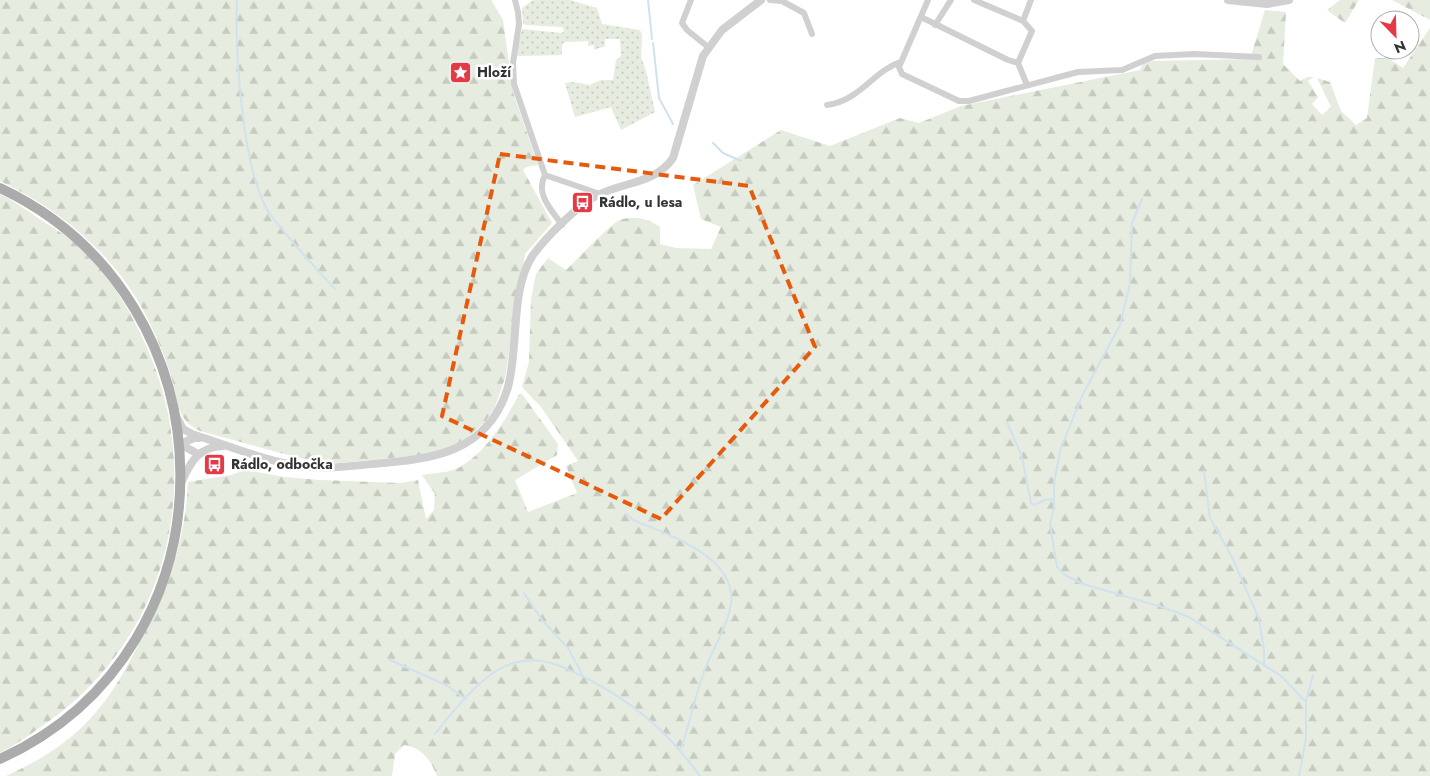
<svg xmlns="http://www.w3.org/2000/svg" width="1430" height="776" font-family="Jost,sans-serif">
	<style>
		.grass { fill: url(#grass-dots) }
		.forest { fill: url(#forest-firs) }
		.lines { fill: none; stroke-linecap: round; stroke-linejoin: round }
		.stream { stroke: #cfe2ee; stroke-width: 2 }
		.minor { stroke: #d0d0d0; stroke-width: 6 }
		.tertiary { stroke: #d0d0d0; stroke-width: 8 }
		.primary { stroke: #ababab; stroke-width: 10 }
		.marked { fill: none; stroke: #e8590c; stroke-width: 4; stroke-dasharray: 10 6; stroke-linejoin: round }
		.labels { text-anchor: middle; stroke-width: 5; stroke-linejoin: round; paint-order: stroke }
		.poi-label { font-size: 14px; font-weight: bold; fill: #333; stroke: #fff; text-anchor: start }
	</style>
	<defs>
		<pattern id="grass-dots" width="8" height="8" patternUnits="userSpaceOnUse" patternTransform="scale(1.25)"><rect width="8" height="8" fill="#e6ecdf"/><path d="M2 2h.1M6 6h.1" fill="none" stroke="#c6cbc0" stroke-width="1.8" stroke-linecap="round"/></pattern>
		<pattern id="forest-firs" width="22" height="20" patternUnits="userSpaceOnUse" patternTransform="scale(1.25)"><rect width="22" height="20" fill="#e6ecdf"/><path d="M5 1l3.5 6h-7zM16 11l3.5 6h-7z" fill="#c6cbc0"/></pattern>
	</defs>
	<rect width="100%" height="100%" fill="#fff"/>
	<path class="grass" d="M533,0h37l27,8 5,16 38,6 2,5 -1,22 5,14 9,41 -34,18 -10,-23 -36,10 -10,-34 8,-1 17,3 11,-5h12l3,-20 5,-4 -1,-17h-15v7l-11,4v-5l-6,1v-5l-23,1 -3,2v11l-44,1 -2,-2 6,-25 40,4 2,-2 -1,-4 -38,-2 -2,-2 -1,-15z"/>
	<path class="forest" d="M0,0h491l12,20 10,72 25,73 -12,2 -3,3 29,53 -27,31 -20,124 -10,29 -10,15 -20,17 -24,14 -112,11 -34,-7 -95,-26c-8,-4 -15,-9 -19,-18 -5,-10 -6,-25 -10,-37 -7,-23 -18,-48 -30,-70 -31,-55 -85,-99 -141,-125z
		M1340,0h19l-14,23 -18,-13z
		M1392,0h38v20z
		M1265,10l21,2 -3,52 17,17 7,-4h7l-6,4 10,16 -6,7 10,11 9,-8 -14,-29 13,4 11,29 15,14 11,-7 8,-60h13l15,10 27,-40v748h-993c-6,-16 -16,-29 -33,-31l-9,9 -3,22h-386c26,-12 51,-26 73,-46 24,-22 40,-48 55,-77 31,-54 51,-108 54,-171l43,-7 14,-5 39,7 36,3 81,3 17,-3 8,39 8,-9 1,-16 -13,-19c11,-2 28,-2 38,-8 25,-14 47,-48 59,-73h3l36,50 -1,11 -42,25 13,32 49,-19 -11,-27 12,-5 -37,-54 -19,-20 7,-25 2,-63 5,-25 12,-16 18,12c10,-9 46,-48 54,-50 15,-5 29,-1 40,7v17l16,4 35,1 10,-22 -20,-8 -8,-34 88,-55 49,16 70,-28 19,5 42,-17 179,-36 2,-5 9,-4 99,-2z
		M0,194c14,7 26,16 38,24 11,7 22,14 32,21 32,26 56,63 73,100 66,139 26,304 -105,390 -12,8 -24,17 -38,24z"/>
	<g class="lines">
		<path class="stream" d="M237,0c-2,50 5,174 33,214 19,26 43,51 65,75
			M648,0l4,39
			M653,43l6,55 14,26
			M713,143l10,10 18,8
			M1142,199l-10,24 -2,61 -10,41 -38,71 -21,52 -7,34v26l-4,16 7,43 8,8 18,9 79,23 27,10 92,59 25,26v37l-7,37
			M1007,422l15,35 9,46 3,2 11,-5 9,-1
			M1204,471l6,47 22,39 27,62 5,31v16
			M626,514l7,6c36,15 109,38 97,89 -5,23 -20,44 -27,66 -9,24 -13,49 -22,73
			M524,593l18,27 26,28 15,28
			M388,659l58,26 20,14
			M1306,701l7,-26
			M435,734c19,-24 49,-63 79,-71 27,-8 48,3 72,15 50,26 81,53 114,98"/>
		<path class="minor" d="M515,0l3,12 1,12 -6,39 1,21 31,91c-10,19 6,34 17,50
			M691,0l-9,23 5,7 21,17
			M770,0l12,1 22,12 8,21
			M928,0l-29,67 3,7 57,27h10l109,-29 44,-2 33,-14 39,-2 65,3
			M974,0l49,21 9,10 -14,32 9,22
			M921,17l87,43 10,3
			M1023,21l8,-21
			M935,25l16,-25
			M827,105c33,-4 47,-35 74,-43
			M545,175l55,19"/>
		<path class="tertiary" d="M1228,0l39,4 22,-4
			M175,414l8,15 9,5c32,10 64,24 97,30 28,6 55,3 83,0 59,-5 116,-10 136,-77 11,-41 2,-98 25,-132 14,-19 46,-51 67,-61 25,-12 56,-11 73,-36l30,-102 19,-26 39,-30
			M198,454l-18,-10 14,-6h5
			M182,481c9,-20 17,-34 41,-35"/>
		<path class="primary" d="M0,188c238,112 243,460 0,571"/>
	</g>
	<path class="marked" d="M500,154l249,32 66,161 -154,172 -219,-103z"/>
	<defs>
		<symbol id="sight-square" viewBox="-11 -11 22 22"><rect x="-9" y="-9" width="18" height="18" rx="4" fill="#e63946" stroke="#fff"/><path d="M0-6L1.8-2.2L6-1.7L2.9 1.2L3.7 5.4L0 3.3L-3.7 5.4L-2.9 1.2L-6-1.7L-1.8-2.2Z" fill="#fff"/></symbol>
		<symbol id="bus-square" viewBox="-11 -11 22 22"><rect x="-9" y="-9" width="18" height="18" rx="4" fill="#e63946" stroke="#fff"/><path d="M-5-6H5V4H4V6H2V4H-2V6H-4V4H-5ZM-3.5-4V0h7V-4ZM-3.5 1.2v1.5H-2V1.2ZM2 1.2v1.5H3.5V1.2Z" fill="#fff"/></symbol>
	</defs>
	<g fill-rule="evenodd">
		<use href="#sight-square" x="448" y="60" width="25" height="25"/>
		<use href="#bus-square" x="570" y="190" width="25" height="25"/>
		<use href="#bus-square" x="202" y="452" width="25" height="25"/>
	</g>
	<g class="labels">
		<g class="poi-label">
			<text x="477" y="77">Hloží</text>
			<text x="599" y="207">Rádlo, u lesa</text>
			<text x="231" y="469">Rádlo, odbočka</text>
		</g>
	</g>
	<g transform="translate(1395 35) rotate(157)"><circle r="24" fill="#ffffff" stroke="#adadad"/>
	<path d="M0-4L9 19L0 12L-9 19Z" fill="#e63946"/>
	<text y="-8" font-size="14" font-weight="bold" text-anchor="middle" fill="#333333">N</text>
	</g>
</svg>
